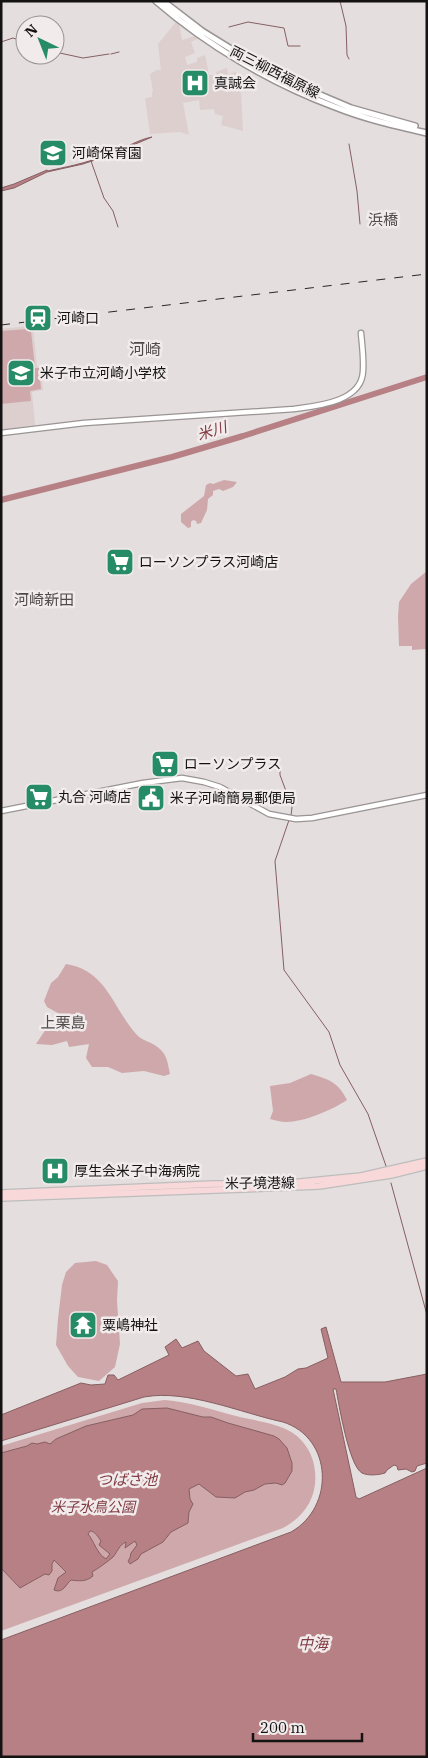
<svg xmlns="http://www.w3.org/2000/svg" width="428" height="1758" font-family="'IBM Plex Serif','Noto Sans JP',serif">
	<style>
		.built { fill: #decfcf }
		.green { fill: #cfa8ab }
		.water { fill: #b78084; stroke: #865f62; fill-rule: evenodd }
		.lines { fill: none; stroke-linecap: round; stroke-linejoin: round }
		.stream { stroke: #865f62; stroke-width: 1 }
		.river { stroke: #b78084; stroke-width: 6 }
		.tertiary-casing { stroke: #9a9495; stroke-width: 7 }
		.secondary-casing { stroke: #9a9495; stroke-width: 8 }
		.primary-casing { stroke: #bdbdbd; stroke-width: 8 }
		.tertiary { stroke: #fff; stroke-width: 4.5 }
		.secondary { stroke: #fff; stroke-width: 5 }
		.primary { stroke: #f9d8da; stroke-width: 5.5 }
		.rail { stroke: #292728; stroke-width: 1; stroke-dasharray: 9 9; stroke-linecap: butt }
		.labels { text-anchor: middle; stroke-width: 5; stroke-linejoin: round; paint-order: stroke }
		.street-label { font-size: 14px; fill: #141213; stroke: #f1ebeb }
		.poi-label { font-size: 14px; fill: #141213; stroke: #f1ebeb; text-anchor: start }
		.park-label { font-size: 14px; font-style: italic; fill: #7f3941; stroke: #f1ebeb }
		.neighbourhood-label { font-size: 15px; fill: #514c4c; stroke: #f1ebeb }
		.water-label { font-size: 15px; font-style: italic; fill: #813b43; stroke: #f1ebeb }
		.quarter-label { font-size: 16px; fill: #514c4c; stroke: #f1ebeb }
	</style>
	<rect width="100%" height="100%" fill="#e4dede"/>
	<path class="built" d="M176,22l3,2 3,16 13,-4 4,2 -8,4 4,11 -10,4 2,8 10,-3v-4l8,-3 4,20h8l-1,-3 11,-4 1,6 8,-2 5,21 2,38 -22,-6 2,-9 -8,-2 -1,-5 -14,1 -1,-10 -16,3 6,32 -9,-3 -30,2 -5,-36 7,-1v-5l1,-1 -3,-17 7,-4h4l-3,-26z
		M29,326l4,2 4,38 4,1 2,23 -11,2 3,33 -34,5v-101z"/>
	<path class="green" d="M28,329l3,2 4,37h4l2,21 -11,2 1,10 -30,3v-73z
		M224,480l13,2 -4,5 -10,4 -4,-2 -6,2v4l-5,4 -1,11 -6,13 -4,1 -1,-3 -3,-1 -2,2v5l-3,1 -7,-6v-8l23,-18 2,-11 4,-2 3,1z
		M427,571v97l-1,-19 -14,1v-4h-13l-1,-29 1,-15 12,-18z
		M66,964c41,6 47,45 71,71 4,4 9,6 14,8 15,8 16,15 19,31l-6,2 -20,-5 -22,2 -14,-6h-16l-6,-9 3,-14 -20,3 -2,-6 -15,4 -16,-1 12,-18 14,5 3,-14 -18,-10 -3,-6 7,-18 7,-6z
		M311,1074c19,6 27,8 36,26 -15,10 -43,22 -61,22 -5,0 -11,-2 -16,-3l3,-8 -3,-25 20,-3z
		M96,1261l11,4 11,16 -1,20 3,43 -5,23 -16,14 -21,-4 -10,-11 -12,-21 2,-26 4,-34 4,-13 9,-9z
		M165,1400c24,2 48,10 71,16 19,5 45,7 61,20 14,12 20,30 18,48 -2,20 -15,35 -32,44l-282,103v-185l141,-43z"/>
	<path class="water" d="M152,137l-45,19 -24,8 -36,8 -33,16 -13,3v-3l13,-4 33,-14 1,1 4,-1c20,-4 41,-9 60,-17 14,-5 25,-13 40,-16z
		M326,1327l15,55h44l42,-8v89l-10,3 -2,5 -3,1 -6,-3 -8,1 -1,-4 -3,-1 -7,5 -2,3c-6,2 -17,3 -23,0 -13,-7 -23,-68 -26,-84h-3l23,108 3,2 68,-31v289h-426v-117l290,-108c44,-25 42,-94 -8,-110 -42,-9 -96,-33 -139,-25l-143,44v-26l80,-32 10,2 14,-1 3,-9h6l4,5 51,-25 -4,-8 11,-8 6,9 16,-7 6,10 32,25 12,-2 7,15 30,-12 13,-8 8,-1 22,-10 -7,-29z
		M167,1408l36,9h8l17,6 46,13 5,3 8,9 5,15v8l-7,12 -3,2 -6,-2 -11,1 -11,6 -9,2 -10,6 -19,-1 -17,-13 -10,5 1,10 3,5 -4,8 -1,11 -17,9 -8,10 -22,12 -3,5 -8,5 -2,-3 2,-3 1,-5 6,-8 -2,-4 -10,7 1,-6c-7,3 -8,9 -13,15 -6,5 -14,11 -21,15l1,4c-7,6 -14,5 -22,4 -5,4 -8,14 -17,10l4,-12 8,-6 -12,-12 -2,4v7l-3,4 -4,-1 -25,14 -19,-20v-115l26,-7 5,-3 5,1 8,-2 5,2 6,-5 30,-13 47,-11 9,-6zM90,1531c5,0 8,6 11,10l-2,4 11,9 -4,5c-9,-5 -12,-18 -18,-25z"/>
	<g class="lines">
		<path class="stream" d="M340,1l6,25 1,29 2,4
			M229,27l19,-5 36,6 4,18h12
			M1,42l12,-4 12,4
			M55,52l28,6 26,-4
			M111,54l8,-2
			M349,144l8,47 3,33
			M91,161l13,37 9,13 5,16
			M280,770v5l12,32 -1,9
			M289,820l-14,41 9,109 45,62 11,33 28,49 18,52
			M391,1183l36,132"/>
		<path class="river" d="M1,500l171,-43 71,-21 184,-59"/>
		<defs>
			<path id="tertiary" d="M1,433l83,-10 210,-14c23,-3 68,-7 69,-38 1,-12 -1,-26 -2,-38
				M1,811l142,-28 39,-5 22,4 16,5 49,27 27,5 16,-1 115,-23"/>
			<path id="secondary" d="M156,1c52,45 115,82 179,106 30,12 61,19 92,26
				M163,1l39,30 66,41
				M278,77l73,31 64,18"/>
			<path id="primary" d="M1,1193l213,-9h66l81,-8 66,-15
				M1,1198l318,-12 72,-11 36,-9"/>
		</defs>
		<use href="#tertiary" class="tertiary-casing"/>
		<use href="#secondary" class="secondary-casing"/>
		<use href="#primary" class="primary-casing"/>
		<use href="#tertiary" class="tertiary"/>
		<use href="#secondary" class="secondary"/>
		<use href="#primary" class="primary"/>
		<path class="rail" d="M1,325l426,-51"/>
	</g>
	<defs>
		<symbol id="hospital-square" viewBox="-11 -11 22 22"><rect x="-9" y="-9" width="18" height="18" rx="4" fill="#268b67" stroke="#f1ebeb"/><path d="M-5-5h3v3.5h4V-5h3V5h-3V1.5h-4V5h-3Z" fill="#fff"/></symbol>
		<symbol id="school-square" viewBox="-11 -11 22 22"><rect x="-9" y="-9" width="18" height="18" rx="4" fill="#268b67" stroke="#f1ebeb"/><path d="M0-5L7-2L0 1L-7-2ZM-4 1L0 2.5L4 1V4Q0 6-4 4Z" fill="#fff"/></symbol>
		<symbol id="station-square" viewBox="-11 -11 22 22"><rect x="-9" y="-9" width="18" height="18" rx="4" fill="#268b67" stroke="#f1ebeb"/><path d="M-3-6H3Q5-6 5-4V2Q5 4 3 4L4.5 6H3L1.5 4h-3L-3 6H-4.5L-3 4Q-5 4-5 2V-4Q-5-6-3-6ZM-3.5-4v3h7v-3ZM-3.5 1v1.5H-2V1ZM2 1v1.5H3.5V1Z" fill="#fff"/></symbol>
		<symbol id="supermarket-square" viewBox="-11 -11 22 22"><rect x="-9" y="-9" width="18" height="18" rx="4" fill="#268b67" stroke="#f1ebeb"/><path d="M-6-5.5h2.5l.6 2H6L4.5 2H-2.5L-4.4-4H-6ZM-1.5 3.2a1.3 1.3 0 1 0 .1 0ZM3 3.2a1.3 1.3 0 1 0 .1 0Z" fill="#fff"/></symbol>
		<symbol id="civic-square" viewBox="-11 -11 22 22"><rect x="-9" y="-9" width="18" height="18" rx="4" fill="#268b67" stroke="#f1ebeb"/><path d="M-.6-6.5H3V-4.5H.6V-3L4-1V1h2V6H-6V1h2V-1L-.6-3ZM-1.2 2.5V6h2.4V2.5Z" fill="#fff"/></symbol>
		<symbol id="temple-square" viewBox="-11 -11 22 22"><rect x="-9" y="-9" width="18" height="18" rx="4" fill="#268b67" stroke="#f1ebeb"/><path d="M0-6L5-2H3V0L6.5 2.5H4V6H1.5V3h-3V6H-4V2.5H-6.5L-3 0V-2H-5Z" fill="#fff"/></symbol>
	</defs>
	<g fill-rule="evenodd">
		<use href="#hospital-square" x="179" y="67" width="32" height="32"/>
		<use href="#school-square" x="37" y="137" width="32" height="32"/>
		<use href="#station-square" x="22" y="302" width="32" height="32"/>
		<use href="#school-square" x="5" y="357" width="32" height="32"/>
		<use href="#supermarket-square" x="104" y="546" width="32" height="32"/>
		<use href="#supermarket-square" x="149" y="748" width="32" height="32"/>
		<use href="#supermarket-square" x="23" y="781" width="32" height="32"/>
		<use href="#civic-square" x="135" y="782" width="32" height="32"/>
		<use href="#hospital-square" x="39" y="1155" width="32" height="32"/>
		<use href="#temple-square" x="67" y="1309" width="32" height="32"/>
	</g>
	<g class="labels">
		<g class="street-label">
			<text transform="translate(275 72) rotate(27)" y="5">両三柳西福原線</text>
			<text transform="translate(260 1183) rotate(-1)" y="5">米子境港線</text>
		</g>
		<g class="poi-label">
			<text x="214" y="88">真誠会</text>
			<text x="72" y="158">河崎保育園</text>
			<text x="57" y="323">河崎口</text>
			<text x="40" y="378">米子市立河崎小学校</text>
			<text x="139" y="567">ローソンプラス河崎店</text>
			<text x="184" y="769">ローソンプラス</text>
			<text x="58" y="802">丸合 河崎店</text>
			<text x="170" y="803">米子河崎簡易郵便局</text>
			<text x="74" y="1176">厚生会米子中海病院</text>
			<text x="102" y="1330">粟嶋神社</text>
		</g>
		<g class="park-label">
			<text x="93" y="1512">米子水鳥公園</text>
		</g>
		<g class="neighbourhood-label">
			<text x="383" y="225">浜橋</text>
			<text x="44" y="605">河崎新田</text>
			<text x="63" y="1028">上栗島</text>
		</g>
		<g class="water-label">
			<text transform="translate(212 431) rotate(-17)" y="5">米川</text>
			<text x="127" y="1485">つばさ池</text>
			<text x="313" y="1649">中海</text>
		</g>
		<g class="quarter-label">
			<text x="145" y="355">河崎</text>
		</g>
	</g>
	<rect width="428" height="1758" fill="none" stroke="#141213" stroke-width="5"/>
	<g transform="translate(40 40) rotate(317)"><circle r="24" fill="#f1ebeb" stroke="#999495"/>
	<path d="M0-4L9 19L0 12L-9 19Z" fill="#268b67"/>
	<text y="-8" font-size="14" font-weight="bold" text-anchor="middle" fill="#141213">N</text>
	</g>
	<path d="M253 1733v8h109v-8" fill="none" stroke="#141213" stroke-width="2.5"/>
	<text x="260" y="1733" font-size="15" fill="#141213" stroke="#f1ebeb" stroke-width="4" paint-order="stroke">200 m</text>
</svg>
